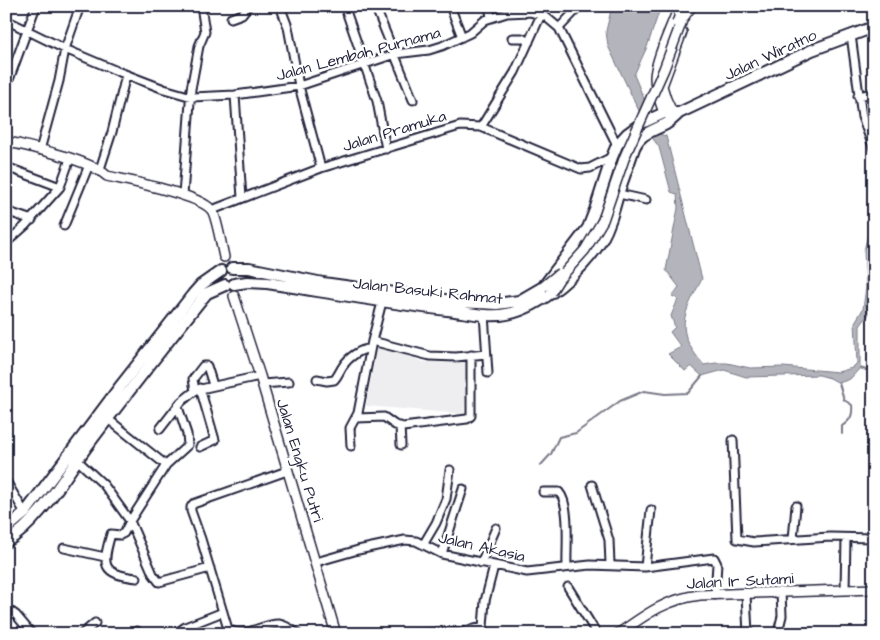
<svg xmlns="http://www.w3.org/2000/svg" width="880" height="640" font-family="'Architects Daughter',sans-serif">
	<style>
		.built { fill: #eeeef1 }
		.water { fill: #b4b4bc; stroke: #7a7a88 }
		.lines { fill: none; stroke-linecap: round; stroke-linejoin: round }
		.stream { stroke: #7a7a88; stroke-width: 2 }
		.minor-casing { stroke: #22223b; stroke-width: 11 }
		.major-casing { stroke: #22223b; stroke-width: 12 }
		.highway-casing { stroke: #22223b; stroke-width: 14 }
		.minor { stroke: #fff; stroke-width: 7 }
		.major { stroke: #fff; stroke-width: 9 }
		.highway { stroke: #fff; stroke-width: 10 }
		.major-bridge-casing { stroke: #22223b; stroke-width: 12; stroke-linecap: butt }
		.major-bridge { stroke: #fff; stroke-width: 9 }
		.labels { text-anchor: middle; stroke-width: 5; stroke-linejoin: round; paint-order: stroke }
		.street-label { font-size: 16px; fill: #22223b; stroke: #fff }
	</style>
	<rect width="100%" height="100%" fill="#fff"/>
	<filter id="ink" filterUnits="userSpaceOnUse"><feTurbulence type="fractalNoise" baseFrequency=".02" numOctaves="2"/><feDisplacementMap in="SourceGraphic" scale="10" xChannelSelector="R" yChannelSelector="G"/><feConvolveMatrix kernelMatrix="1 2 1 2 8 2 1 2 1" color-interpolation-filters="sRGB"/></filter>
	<g filter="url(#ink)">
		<path class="built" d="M377,346l47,16 43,-1 -3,53 -98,-8z"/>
		<path class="water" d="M612,6h49l-14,41 -13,28 24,57 4,3 4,1 36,143c-19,36 -29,51 2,86l12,-2h11l23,5 33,-1 55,5 14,-4 5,-5 -2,-41 8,-13 3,-22 -2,-36 5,-22 1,39 4,12v12l-5,22 -9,12v42l-10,11 -11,4 -9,-5 -11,-3 -73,2 -22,-7 -22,6 -11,-10 -6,5 -17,-17 13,-7 -11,-15 5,-5 -4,-11 7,-17 -6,-3 7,-9 -13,-17 12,-62 -1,-14 -6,-2 -12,-45 -8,-11 -43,-90 -2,-15z"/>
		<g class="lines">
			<path class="stream" d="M860,368l6,2 8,-5
				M839,383l5,17 8,5c1,10 -1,15 -10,21v8
				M540,466l11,-12 8,-17 17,-4 44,-32 24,-10 21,3 23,-1 14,-17"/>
			<defs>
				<path id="minor" d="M280,6l8,21 11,59 22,82
					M375,6l38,94
					M450,6l12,31
					M489,6l2,11
					M345,8l32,93 9,48
					M231,18l11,-4 6,-8
					M6,20l59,29 52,22 47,18 28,8 43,-2 64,-9 96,-32 34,-4 13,-4 28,-13 15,-13 22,-7 23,-1 16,5 13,11 58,117
					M559,28l21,-22
					M851,35l11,82 12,32
					M512,38h10l7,4
					M6,88l30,-82
					M235,95l7,103
					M858,96l16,-3
					M481,127l34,-55 30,-66
					M40,150l19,-69 6,-32 15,-43
					M100,169l12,-37 14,-57
					M6,171l3,-3 51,19
					M619,194l27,6
					M183,195l8,-106 8,-43 6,-14 -4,-26
					M212,210l109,-42 139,-42 21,1 100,42 9,-1 22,-11
					M6,211l26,9
					M64,226l25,-61
					M6,243l19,-17 35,-39 10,-28
					M484,314l4,59
					M372,341l58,15 26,1 30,-3
					M317,379l10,2 7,-1c4,-4 6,-10 9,-14 5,-8 18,-18 27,-17
					M262,384l27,-2
					M195,391l-2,-12 10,-13h4l6,19
					M357,418l27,-1 11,8 8,2 64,-8 4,-3v-61
					M108,419l58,46
					M400,426l1,19
					M160,429l21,-27 15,-12 64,-14
					M733,440l4,99 17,3 76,-5 44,1
					M351,446l-1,-18 8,-15 14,-72 10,-39
					M200,447l15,-7 -15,-52
					M75,458l29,27 26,36 23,53 6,8 51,-14
					M287,471l-94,33 -2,3v4l10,28 27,90c17,11 34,-6 51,-5 7,1 13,6 19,10
					M6,481l19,32
					M592,485l17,55 1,24
					M543,492h16c12,13 7,57 8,75
					M793,539l3,-33
					M423,545l13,-22 10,-24 4,-29
					M64,548l41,9
					M442,554l21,-65
					M316,562l42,-12 47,-10 11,1 26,13 85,18 63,-7 55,2 69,-9 3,6 -2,31
					M481,563l15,-35
					M645,567l6,-57
					M137,578c-36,-4 -35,-13 -26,-44l9,1 4,-2 6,-12 36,-56 22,-20 -1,-11 -9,-27
					M568,587l29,47
					M845,590l1,-52
					M746,594l2,40
					M6,608l10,7 16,19
					M779,628l3,-12 -1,-24
					M137,631l1,3
					M82,634l13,-11
					M175,634l10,-7 38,-15
					M407,634l53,-2 23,-5 2,-26 9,-35"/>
				<path id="major" d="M672,112l-6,-13 -4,-13 20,-54
					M664,113c-4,-12 -9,-23 -9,-35 0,-16 15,-48 21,-64
					M6,141c26,7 82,18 101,35 21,5 97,19 106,36 5,12 8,32 11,45
					M234,296l26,80 76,258
					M618,634c27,-19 48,-35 82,-39l174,-6"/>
				<path id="highway" d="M232,268h17l74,15 136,19 38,2 22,-3 24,-14 45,-59 7,-18 17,-53 5,-12 10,-11 15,-11 22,-10h15
					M234,284l13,-2 20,1c60,9 119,20 180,27 19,2 42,8 60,4 35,-7 76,-44 94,-73 9,-16 13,-32 18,-50 5,-14 10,-28 15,-43 6,-15 19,-17 32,-24 5,-3 9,-7 13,-11l133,-63 62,-23
					M6,529l19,-16 97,-129 71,-90 8,-9 20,-14
					M6,542c33,-20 57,-63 79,-93 38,-51 77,-100 116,-149l6,-7 18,-8"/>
			</defs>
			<use href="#minor" class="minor-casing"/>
			<use href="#major" class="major-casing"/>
			<use href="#highway" class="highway-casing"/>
			<use href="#minor" class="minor"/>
			<use href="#major" class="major"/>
			<use href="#highway" class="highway"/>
			<defs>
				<path id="major-bridge" d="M677,23l2,-6 1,-11
					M543,287l17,-14
					M551,292l8,-13 26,-29 18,-30 22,-64 39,-87 19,-51 8,-11"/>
			</defs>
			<use href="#major-bridge" class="major-bridge-casing"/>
			<use href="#major-bridge" class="major-bridge"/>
		</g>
	</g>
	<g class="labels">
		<g class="street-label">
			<text transform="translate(358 53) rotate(-15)" y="6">Jalan Lembah Purnama</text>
			<text transform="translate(770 54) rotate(-25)" y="6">Jalan Wiratno</text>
			<text transform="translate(394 130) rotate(-17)" y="6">Jalan Pramuka</text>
			<text transform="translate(428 290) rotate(6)" y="6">Jalan Basuki Rahmat</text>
			<text transform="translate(301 460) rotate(73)" y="6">Jalan Engku Putri</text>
			<text transform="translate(482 546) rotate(13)" y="6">Jalan Akasia</text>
			<text transform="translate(740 580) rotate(-3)" y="6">Jalan Ir Sutami</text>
		</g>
	</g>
	<rect width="880" height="640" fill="none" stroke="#fff" stroke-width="25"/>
	<rect x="12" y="12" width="855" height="615" fill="none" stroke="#22223b" stroke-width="2" filter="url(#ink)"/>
</svg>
